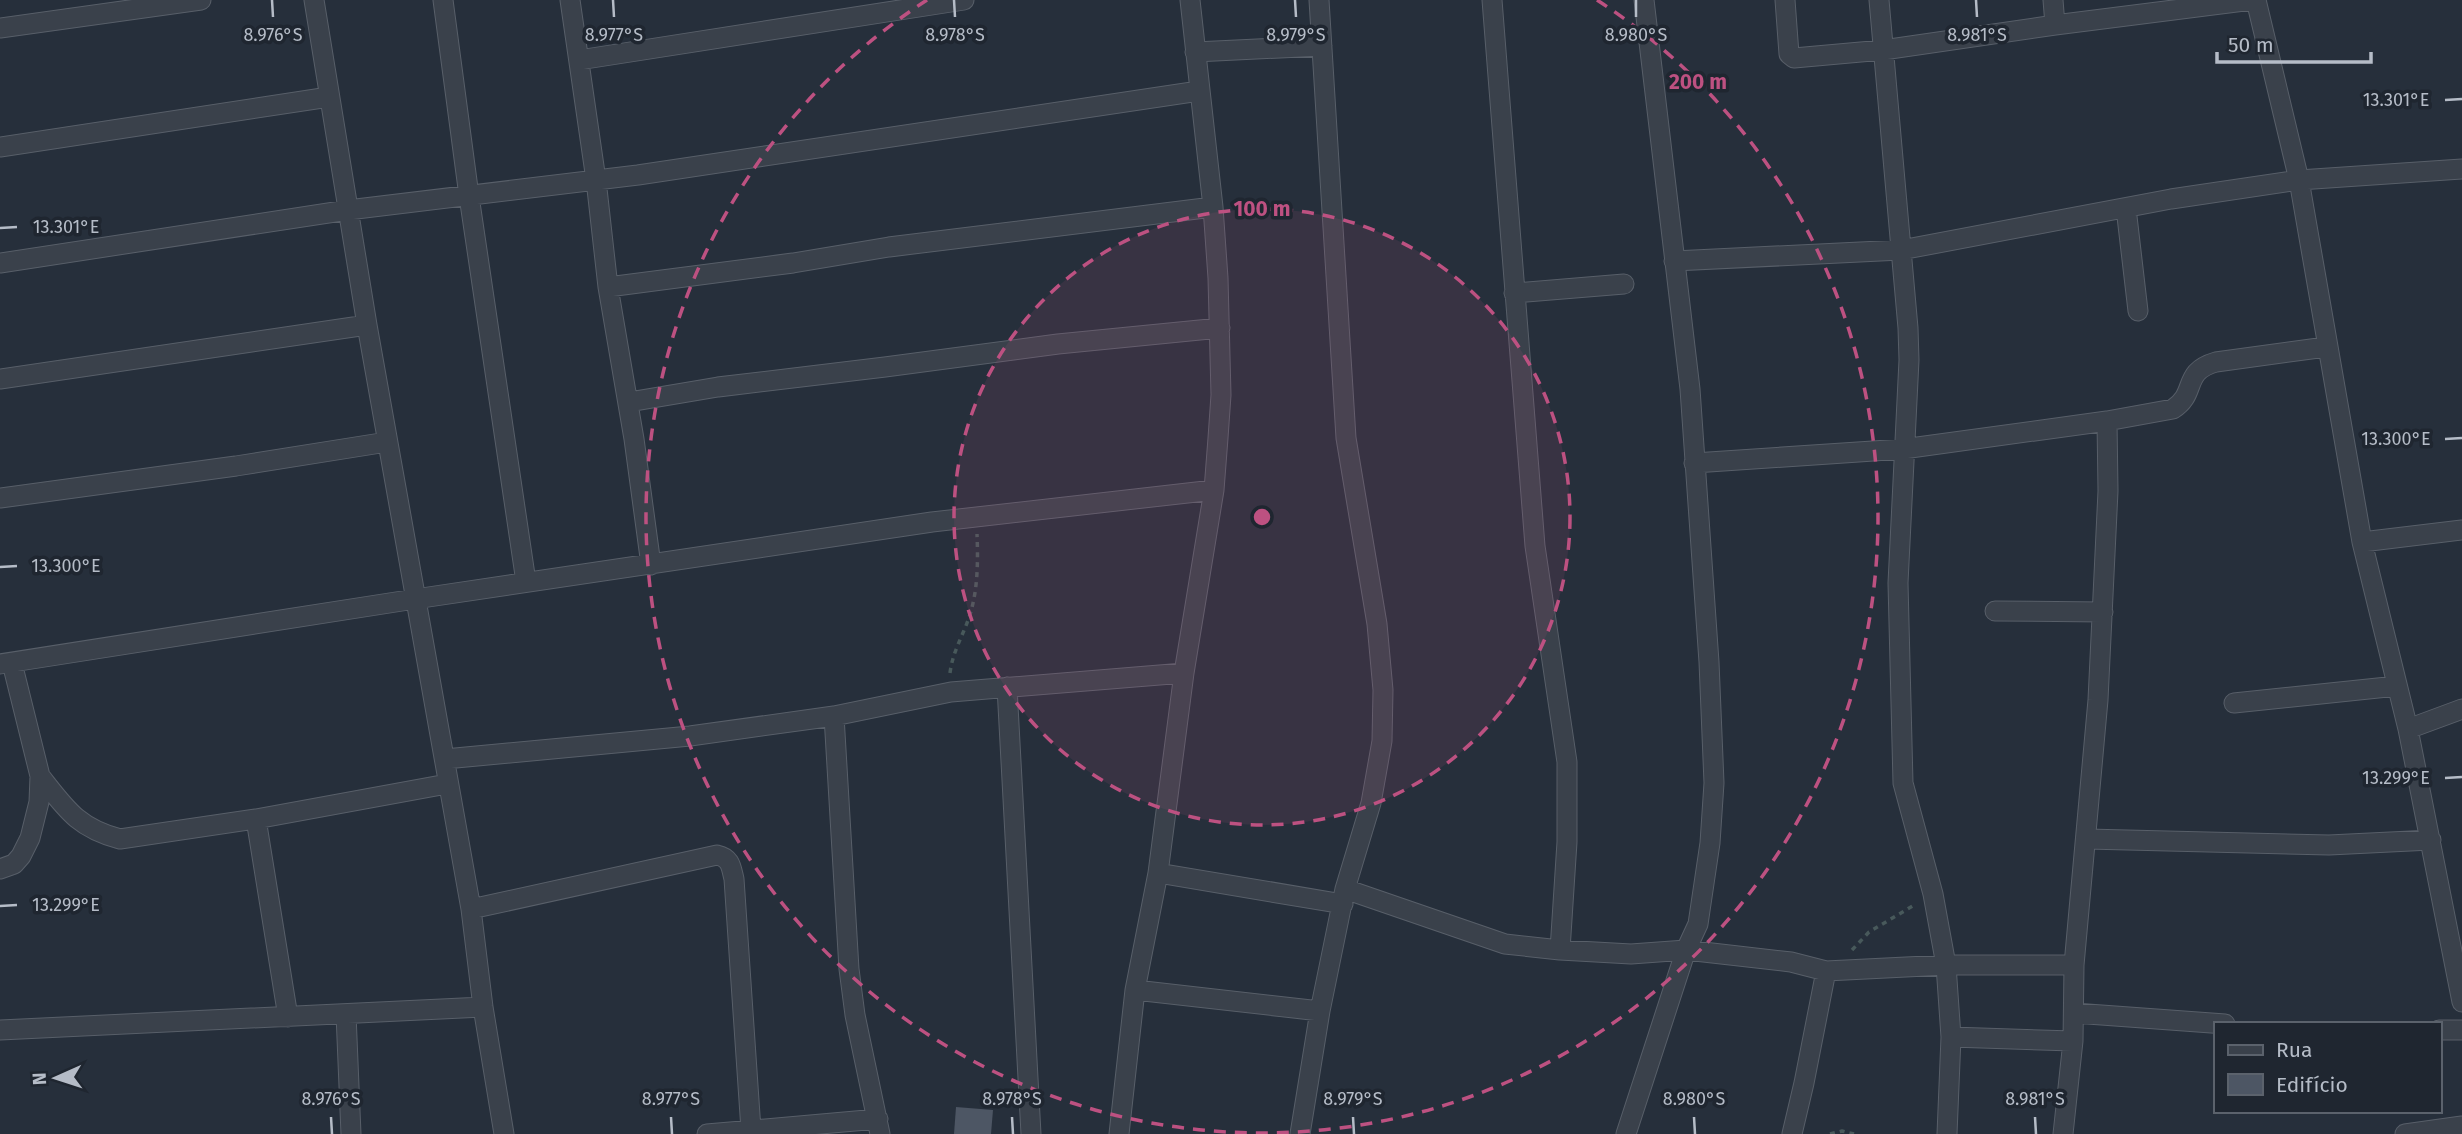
<svg xmlns="http://www.w3.org/2000/svg" width="2462" height="1134" font-family="'Fira Sans',sans-serif">
	<style>
		.building { fill: #4d5664 }
		.lines { fill: none; stroke-linecap: round; stroke-linejoin: round }
		.street-casing { stroke: #585f69; stroke-width: 21 }
		.path { stroke: #48595b; stroke-width: 3.5; stroke-dasharray: 5 5; stroke-linecap: butt }
		.street { stroke: #3a414b; stroke-width: 19 }
		.ticks { fill: none; stroke: #b5bcc7; stroke-width: 2.5 }
		.ring { fill: none; stroke: #bd5181; stroke-width: 3.5; stroke-dasharray: 12 9 }
		.ticks-label { font-size: 18px; text-anchor: middle; fill: #b5bcc7; stroke: #1f2630; stroke-width: 7; stroke-linejoin: round; paint-order: stroke }
		.centre { fill: #bd5181; stroke: #1f2630; stroke-width: 3.5 }
		.ring-label { font-size: 21px; text-anchor: middle; font-weight: bold; fill: #bd5181; stroke: #1f2630; stroke-width: 7; stroke-linejoin: round; paint-order: stroke }
	</style>
	<rect width="100%" height="100%" fill="#262f3b"/>
	<path class="building" d="M956,1107l37,3 -2,24h-37z"/>
	<g class="lines">
		<defs>
			<path id="street" d="M314,0l53,325 104,584 12,98 21,127
				M443,0l26,196 57,386
				M570,0l26,180 12,107 26,152 17,126
				M1492,0l43,546 32,216v80l-7,108
				M1785,0l4,54 5,4 89,-8 172,-25 197,-25
				M1879,0l29,328 1,32 -11,223 5,200 30,111 13,71 5,72 -4,97
				M2053,0l2,25
				M2256,0l43,180 63,362 46,187 54,273
				M0,28l201,-28
				M1195,52l127,-6
				M579,60l385,-60
				M0,147l329,-50
				M2126,208l12,103
				M1674,261l227,-11 270,-51 128,-19 163,-11
				M0,263l348,-53 290,-35 561,-84
				M608,287l185,-24 96,-16 324,-40
				M1514,293l110,-9
				M0,379l367,-54
				M629,402l89,-15 167,-20 173,-23 162,-16
				M1694,463l209,-14 204,-28
				M0,498l236,-32 151,-24
				M2362,542l100,-12
				M1995,611l108,1
				M0,664l415,-65 517,-77 282,-32
				M1007,687l24,447
				M2234,703l163,-17
				M834,716l15,253 6,46 25,119
				M2408,729l54,-20
				M445,759l245,-23 144,-20 117,-24 233,-19
				M40,776c26,33 38,52 80,63l136,-20 191,-35
				M256,819l32,198
				M2087,839l242,6 102,-5
				M0,869l14,-5 7,-8 9,-18 9,-36 1,-26 -28,-113
				M1158,873l185,31
				M1345,889l160,55 55,6 71,4 55,-4 105,12 35,9 120,-6h128
				M471,909l246,-54c14,3 14,12 17,24l17,251
				M1135,990l185,21
				M2074,1013l151,11
				M346,1014l5,120
				M0,1030l483,-23
				M2439,1030h23
				M1951,1037l122,4
				M707,1134l171,-15
				M1119,1134l16,-144 23,-117 26,-200 30,-183 4,-52 3,-43 -3,-117 -5,-71 -23,-207
				M1300,1134l20,-123 25,-122 26,-86 11,-62 1,-51 -6,-66 -31,-186 -27,-438
				M1626,1134l60,-184 12,-26 12,-81 4,-60 -5,-121 -19,-273 -46,-389
				M1792,1134l12,-51 22,-112
				M2063,1134l10,-93 1,-76 24,-265 10,-209 -1,-70 66,-12c25,-16 8,-37 43,-47l110,-15
				M2405,1134l57,-8"/>
		</defs>
		<use href="#street" class="street-casing"/>
		<path class="path" d="M950,673c3,-24 15,-40 21,-62 7,-24 7,-52 6,-77
			M1852,950l17,-18 47,-28
			M1830,1134l12,-3 12,3"/>
		<use href="#street" class="street"/>
	</g>
	<path class="ticks" d="M272,0l1,17M613,0l1,17M954,0l1,17M1295,0l1,17M1636,0v17M1976,0l1,17M2445,100l17,-1M0,228l17,-1M2445,439l17,-1M0,567l17,-1M2445,778l17,-1M0,906l17,-1M331,1117l1,17M671,1117l1,17M1012,1117l1,17M1353,1117l1,17M1694,1117l1,17M2035,1117l1,17"/>
	<circle cx="1262" cy="517" r="308" fill="#bd5181" fill-opacity=".12"/>
	<g class="ring">
		<circle cx="1262" cy="517" r="308"/>
		<path d="M1597 0A616 616 0 1 1 927 0"/>
	</g>
	<g class="ticks-label">
		<text x="273" y="41">8.976°S</text>
		<text x="614" y="41">8.977°S</text>
		<text x="955" y="41">8.978°S</text>
		<text x="1296" y="41">8.979°S</text>
		<text x="1636" y="41">8.980°S</text>
		<text x="1977" y="41">8.981°S</text>
		<text x="2396" y="106">13.301°E</text>
		<text x="66" y="233">13.301°E</text>
		<text x="2396" y="445">13.300°E</text>
		<text x="66" y="572">13.300°E</text>
		<text x="2396" y="784">13.299°E</text>
		<text x="66" y="911">13.299°E</text>
		<text x="331" y="1105">8.976°S</text>
		<text x="671" y="1105">8.977°S</text>
		<text x="1012" y="1105">8.978°S</text>
		<text x="1353" y="1105">8.979°S</text>
		<text x="1694" y="1105">8.980°S</text>
		<text x="2035" y="1105">8.981°S</text>
	</g>
	<circle cx="1262" cy="517" r="10" class="centre"/>
	<g class="ring-label">
		<text x="1698" y="89">200 m</text>
		<text x="1262" y="216">100 m</text>
	</g>
	<rect x="2214" y="1022" width="228" height="91" fill="#1f2630" stroke="#5b626c" stroke-width="2"/>
	<rect x="2228" y="1045" width="35" height="10" fill="#3a414b" stroke="#5b626c" stroke-width="2"/>
	<text x="2276" y="1057" font-size="21" fill="#b5bcc7">Rua</text>
	<rect x="2228" y="1074" width="35" height="21" fill="#4d5664" stroke="#5b626c" stroke-width="2"/>
	<text x="2276" y="1092" font-size="21" fill="#b5bcc7">Edifício</text>
	<g transform="translate(56 1078) rotate(267)" stroke="#1f2630" stroke-width="5" paint-order="stroke">
	<path d="M0-5L12 26L0 18L-12 26Z" fill="#b5bcc7"/>
	<text y="-10" font-size="19" font-weight="bold" text-anchor="middle" fill="#b5bcc7">N</text>
	</g>
	<path d="M2217 52v10h154v-10" fill="none" stroke="#b5bcc7" stroke-width="3.5"/>
	<text x="2228" y="52" font-size="21" fill="#b5bcc7" stroke="#1f2630" stroke-width="5" paint-order="stroke">50 m</text>
</svg>
